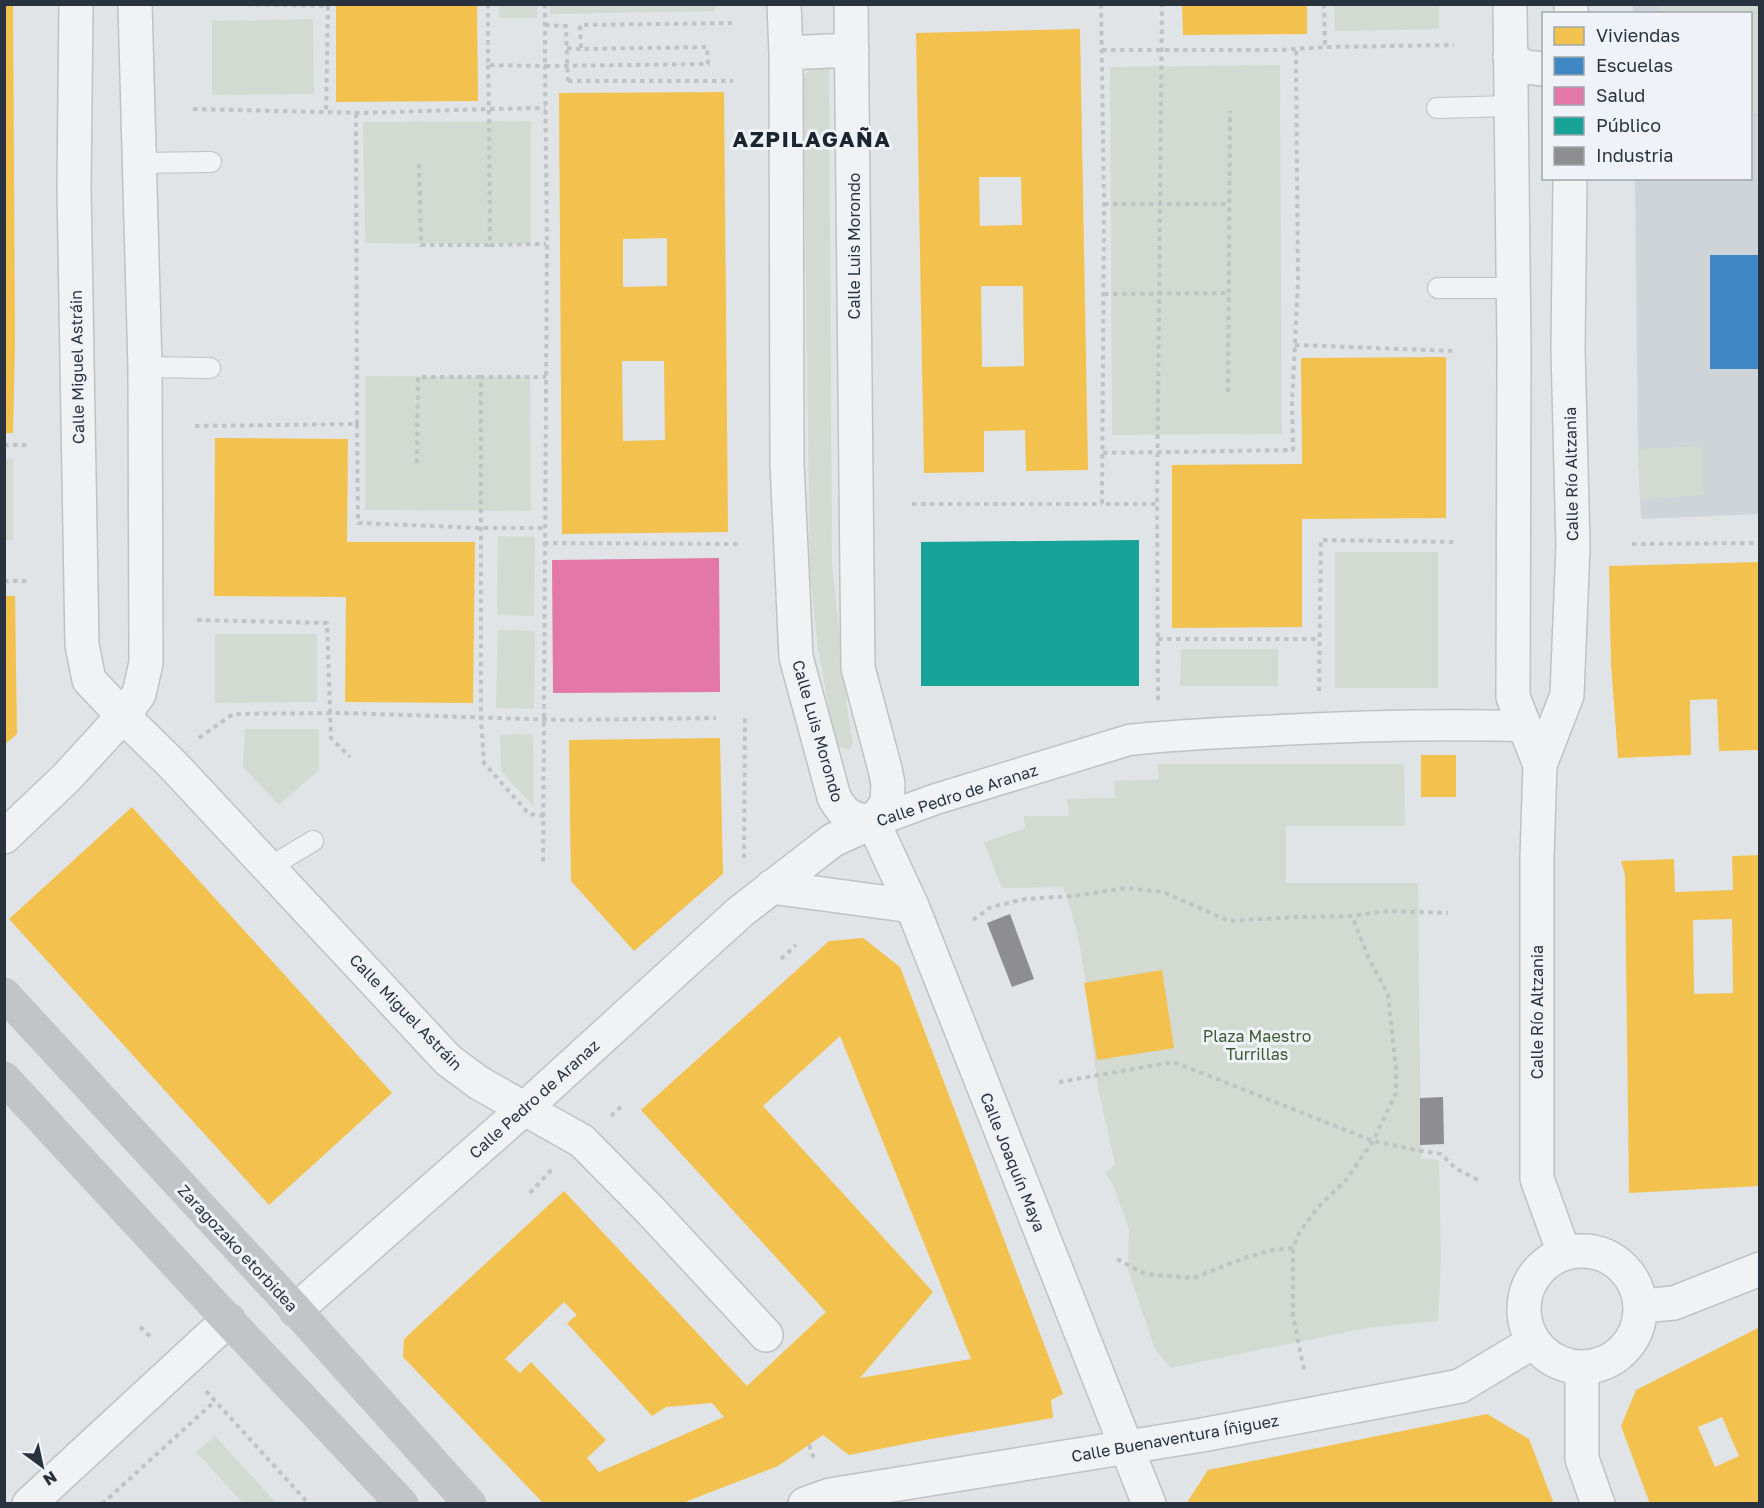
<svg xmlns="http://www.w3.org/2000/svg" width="1764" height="1508" font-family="'Golos Text',sans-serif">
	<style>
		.built { fill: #cfd4d9 }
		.green { fill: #d3dad2 }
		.homes { fill: #f2c14e; fill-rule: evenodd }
		.schools { fill: #3f88c5 }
		.health { fill: #e377a8 }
		.public { fill: #17a398 }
		.industry { fill: #8d8d92 }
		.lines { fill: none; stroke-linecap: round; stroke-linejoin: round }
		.service-casing { stroke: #bfc2c4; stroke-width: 22 }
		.pedestrian-casing { stroke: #bfc2c4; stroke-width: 33 }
		.minor-casing { stroke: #bfc2c4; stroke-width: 36 }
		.tertiary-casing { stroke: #bfc2c4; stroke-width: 36 }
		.path { stroke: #c0c3c6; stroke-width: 4; stroke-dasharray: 4.5 4.5; stroke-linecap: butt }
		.service { stroke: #f0f2f3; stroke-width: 20 }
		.pedestrian { stroke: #f0f2f3; stroke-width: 30 }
		.minor { stroke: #f0f2f3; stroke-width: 33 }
		.tertiary { stroke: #f0f2f3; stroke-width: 33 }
		.secondary { stroke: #c2c5c8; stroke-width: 33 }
		.path-bridge { stroke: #c0c3c6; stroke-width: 4; stroke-dasharray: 4.5 4.5; stroke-linecap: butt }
		.labels { text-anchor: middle; stroke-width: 6; stroke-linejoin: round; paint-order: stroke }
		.street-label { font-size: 16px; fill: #29333f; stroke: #eff2f6 }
		.park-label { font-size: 16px; fill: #415a36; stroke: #eff2f6 }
		.district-label { font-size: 22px; font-weight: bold; letter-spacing: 1.5px; fill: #1b242f; stroke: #eff2f6 }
	</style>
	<rect width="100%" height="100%" fill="#e1e4e6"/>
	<path class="built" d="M1633,5h126v509l-118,5 -3,-70 -3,-270 115,-1v-164l-117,-1z"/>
	<path class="green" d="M499,5h38v13h-38z
		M715,5v6l-165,3v-9z
		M1334,5h105v24l-104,2z
		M1658,5h101v108h-8l-1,-99 -92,-1z
		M313,19l1,75 -102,1v-74z
		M1280,65l2,369 -170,1 -2,-368z
		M829,67l3,497 16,152 5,26 -4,8 -7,-2 -7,-6 -17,-94 -8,-75 -7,-498 7,-5z
		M531,121v123l-166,-1 -2,-121z
		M365,376l165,1 1,134 -166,-1z
		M1702,446l1,49 -63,4 -2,-50z
		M5,459h8v81h-8z
		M498,536l37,1 -1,79 -37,-1z
		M1335,552h103v136h-103z
		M498,630l37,1 -1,78 -38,-1z
		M215,634h102v68l-102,1z
		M1181,649h97v37h-98z
		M245,729h74v41l-40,35 -36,-38z
		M533,734l1,73 -33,-36 -1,-36z
		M1158,764h246l1,62h-119v57h132l3,275 18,2 2,98 -3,63 -72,7 -195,40 -16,-19 -27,-80 1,-40 -16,-44 -8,-12 10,-8c-4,-22 -10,-44 -15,-67 -13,-71 -10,-143 -37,-211l-61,1 -18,-46 41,-14 -1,-12h45l-2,-17 48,-1 -1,-17 45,-2z
		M215,1436l61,67h-33l-47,-51z"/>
	<path class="homes" d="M4,4h9l2,337 -2,92h-9z
		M336,4h141l1,97 -142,1z
		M1182,4h125v30l-124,1z
		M1080,29l8,441 -62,1 -1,-41 -41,1v41l-60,1 -8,-440zM979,177h42l1,48 -42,1zM981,286h42l1,80 -42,1z
		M724,92l4,440 -166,2 -3,-441zM667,238v48l-44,1v-48zM622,361h42l1,79 -42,1z
		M1446,357v161l-144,1v108l-130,1v-163l130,-1 -1,-106z
		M215,438l133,1 -1,103h128l-2,161 -128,-1 1,-105 -132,-1z
		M1760,562v188l-41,1 -2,-52 -27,1 1,55 -73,3 -7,-94 -2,-98z
		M4,596h11l2,138 -13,11z
		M720,738l3,136 -89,77 -63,-70 -2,-141z
		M1421,755h35v42h-35z
		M132,807l260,286 -123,112 -260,-286z
		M1760,855v331l-131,7 -4,-319 -4,-13 53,-2 1,33 58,-2 -1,-34zM1732,919l1,74 -39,1 -1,-74z
		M863,938l37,29 163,427 -12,6 2,18 -128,22 -76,15 -26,-20 -45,31 -98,38h-136l-141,-147 1,-18 160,-148 183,195 79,-74 -185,-202 188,-169zM840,1036l131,323 -111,19 73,-86 -170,-186zM564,1302l13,13 -10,8 85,93 14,-9 46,-4 12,14 -125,55 -12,-14 19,-18 -75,-78 -11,11 -15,-14z
		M1162,970l12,78 -77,12 -13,-77z
		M1760,1327v177h-110l-29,-78 15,-36zM1722,1417l17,39 -24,11 -17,-40z
		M1487,1414l42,25 25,65h-368l22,-34z"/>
	<path class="schools" d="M1710,255h50v114h-50z"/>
	<path class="health" d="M719,558l1,134 -167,1 -1,-133z"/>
	<path class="public" d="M1139,540v146h-218v-144z"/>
	<path class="industry" d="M1010,914l24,65 -22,8 -25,-64z
		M1443,1097l1,47 -24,1v-47z"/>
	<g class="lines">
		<defs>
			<path id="service" d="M1437,108l74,-2
				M140,163l71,-1
				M1438,288h75
				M145,367l65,1
				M268,868l45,-27"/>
			<path id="pedestrian" d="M873,822l63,-23 193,-59c44,-5 88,-7 133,-9 87,-5 174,-7 262,-5"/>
			<path id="minor" d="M784,4l2,49 1,411 9,193 38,140c10,19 17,22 39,25
				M786,53l66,-3
				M1510,56l14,11 20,2
				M123,716l50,49 275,295 31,23 103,58 69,70 115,124
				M873,822l39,84 237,598
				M771,887l141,19
				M296,1310l229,-202 215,-196 93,-72 40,-18 14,-19 1,-19 -3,-15 -27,-101 -7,-664
				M1582,1368v91l16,45
				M29,1504l199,-184"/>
			<path id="tertiary" d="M76,4l-2,184 8,457 7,35 34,36
				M1510,4l4,346 -1,347 27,68
				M1571,4v10
				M4,837l62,-59 57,-62 16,-22 7,-31 -1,-296 -10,-363
				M1524 1309a58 58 0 1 1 116 0a58 58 0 1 1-116 0Z
				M1564,1253l-27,-74v-322l3,-92 27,-70 6,-149 -5,-196 2,-172
				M1641,1306l33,-3 86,-34
				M805,1504l25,-9 372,-60 258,-49 73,-44"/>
		</defs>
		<use href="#service" class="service-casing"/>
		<use href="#pedestrian" class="pedestrian-casing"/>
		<use href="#minor" class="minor-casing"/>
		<use href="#tertiary" class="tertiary-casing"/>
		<path class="path" d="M238,4l90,2 -2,106
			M488,4v61l57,1 2,178 -4,619
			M545,4v62l163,-2 -1,-17 -126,2 -1,-24 152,-2
			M1101,4l3,200 -2,300h55
			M1324,4l1,43
			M545,25l21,1 1,33
			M567,48l14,1
			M1102,50h175l48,-3 129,-2
			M488,65l1,44 56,-1
			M568,81h165
			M193,109l171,4 125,-4 1,136 56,-1
			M419,164l2,81h69
			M1104,204h126
			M1104,294l125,-1
			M1295,345l160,6
			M1228,392l2,-281
			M357,424l1,99 123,5h64
			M195,426l162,-2 -1,-312
			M4,445h23
			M1103,453l190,-3 -1,-48 6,-119 -2,-233
			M417,463l1,-86h63
			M912,504h190
			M544,543l197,1
			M1632,544l128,-1
			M4,581h24
			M197,620l130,3 4,115 19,19
			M1158,639h162
			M1319,691l2,-151 133,2
			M1158,700l-1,-196 5,-500
			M199,738l34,-24 111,-1 216,7 156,-2
			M544,816l-15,-2 -45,-51 -3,-45v-341h65
			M744,858l1,-140
			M973,920l18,-13 34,-8 49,-3 52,-8 37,4 66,29 68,-4 55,-1 36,-5 60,2
			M781,959l15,-14
			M1059,1082l115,-20 199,79 48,10 20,3 14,14 25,13
			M611,1116l13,-12
			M530,1193l22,-24
			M1293,1249v67l11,54
			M1117,1259l28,15 49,4 50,-20 29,-8 20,-2 6,-15 19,-26 28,-27 27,-39 23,-48v-24l-8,-75 -19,-35 -17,-43
			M140,1327l12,11
			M206,1391l103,113
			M809,1445l5,14
			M102,1504l113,-103"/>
		<use href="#service" class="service"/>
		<use href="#pedestrian" class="pedestrian"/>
		<use href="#minor" class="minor"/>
		<use href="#tertiary" class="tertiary"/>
		<path class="secondary" d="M4,994l292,316 174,194
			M4,1078l224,242 174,184"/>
		<path class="path-bridge" d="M567,59l1,22"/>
	</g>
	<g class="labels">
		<g class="street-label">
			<text transform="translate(854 246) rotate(-90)" y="6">Calle Luis Morondo</text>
			<text transform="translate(77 367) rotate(-91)" y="6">Calle Miguel Astráin</text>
			<text transform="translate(1571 474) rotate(-91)" y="6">Calle Río Altzania</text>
			<text transform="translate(818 731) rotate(74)" y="6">Calle Luis Morondo</text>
			<text transform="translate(957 795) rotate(-18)" y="6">Calle Pedro de Aranaz</text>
			<text transform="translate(406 1012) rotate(46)" y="6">Calle Miguel Astráin</text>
			<text transform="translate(1537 1012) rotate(-90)" y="6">Calle Río Altzania</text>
			<text transform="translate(534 1099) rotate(-42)" y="6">Calle Pedro de Aranaz</text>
			<text transform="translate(1013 1162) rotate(68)" y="6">Calle Joaquín Maya</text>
			<text transform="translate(238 1248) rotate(47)" y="6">Zaragozako etorbidea</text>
			<text transform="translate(1175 1438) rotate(-10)" y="6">Calle Buenaventura Íñiguez</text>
		</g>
		<g class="park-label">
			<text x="1257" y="1042">Plaza Maestro<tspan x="1257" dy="18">Turrillas</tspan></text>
		</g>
		<g class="district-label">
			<text x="812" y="147">AZPILAGAÑA</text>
		</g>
	</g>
	<rect width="1764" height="1508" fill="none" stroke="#29333f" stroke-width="12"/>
	<rect x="1542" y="12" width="210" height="168" fill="#eff2f6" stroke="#a0a6ad" stroke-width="1.5"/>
	<rect x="1554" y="27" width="30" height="18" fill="#f2c14e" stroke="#a0a6ad" stroke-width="1.5"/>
	<text x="1596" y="42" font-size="18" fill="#29333f">Viviendas</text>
	<rect x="1554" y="57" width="30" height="18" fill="#3f88c5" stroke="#a0a6ad" stroke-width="1.5"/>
	<text x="1596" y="72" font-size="18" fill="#29333f">Escuelas</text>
	<rect x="1554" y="87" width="30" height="18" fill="#e377a8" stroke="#a0a6ad" stroke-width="1.5"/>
	<text x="1596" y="102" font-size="18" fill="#29333f">Salud</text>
	<rect x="1554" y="117" width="30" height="18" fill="#17a398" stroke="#a0a6ad" stroke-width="1.5"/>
	<text x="1596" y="132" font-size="18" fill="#29333f">Público</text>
	<rect x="1554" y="147" width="30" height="18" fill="#8d8d92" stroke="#a0a6ad" stroke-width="1.5"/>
	<text x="1596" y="162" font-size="18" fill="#29333f">Industria</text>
	<g transform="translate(42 1466) rotate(147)" stroke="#eff2f6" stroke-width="4.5" paint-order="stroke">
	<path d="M0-4.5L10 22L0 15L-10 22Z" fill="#29333f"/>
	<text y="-9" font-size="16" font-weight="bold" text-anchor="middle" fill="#29333f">N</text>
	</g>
</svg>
